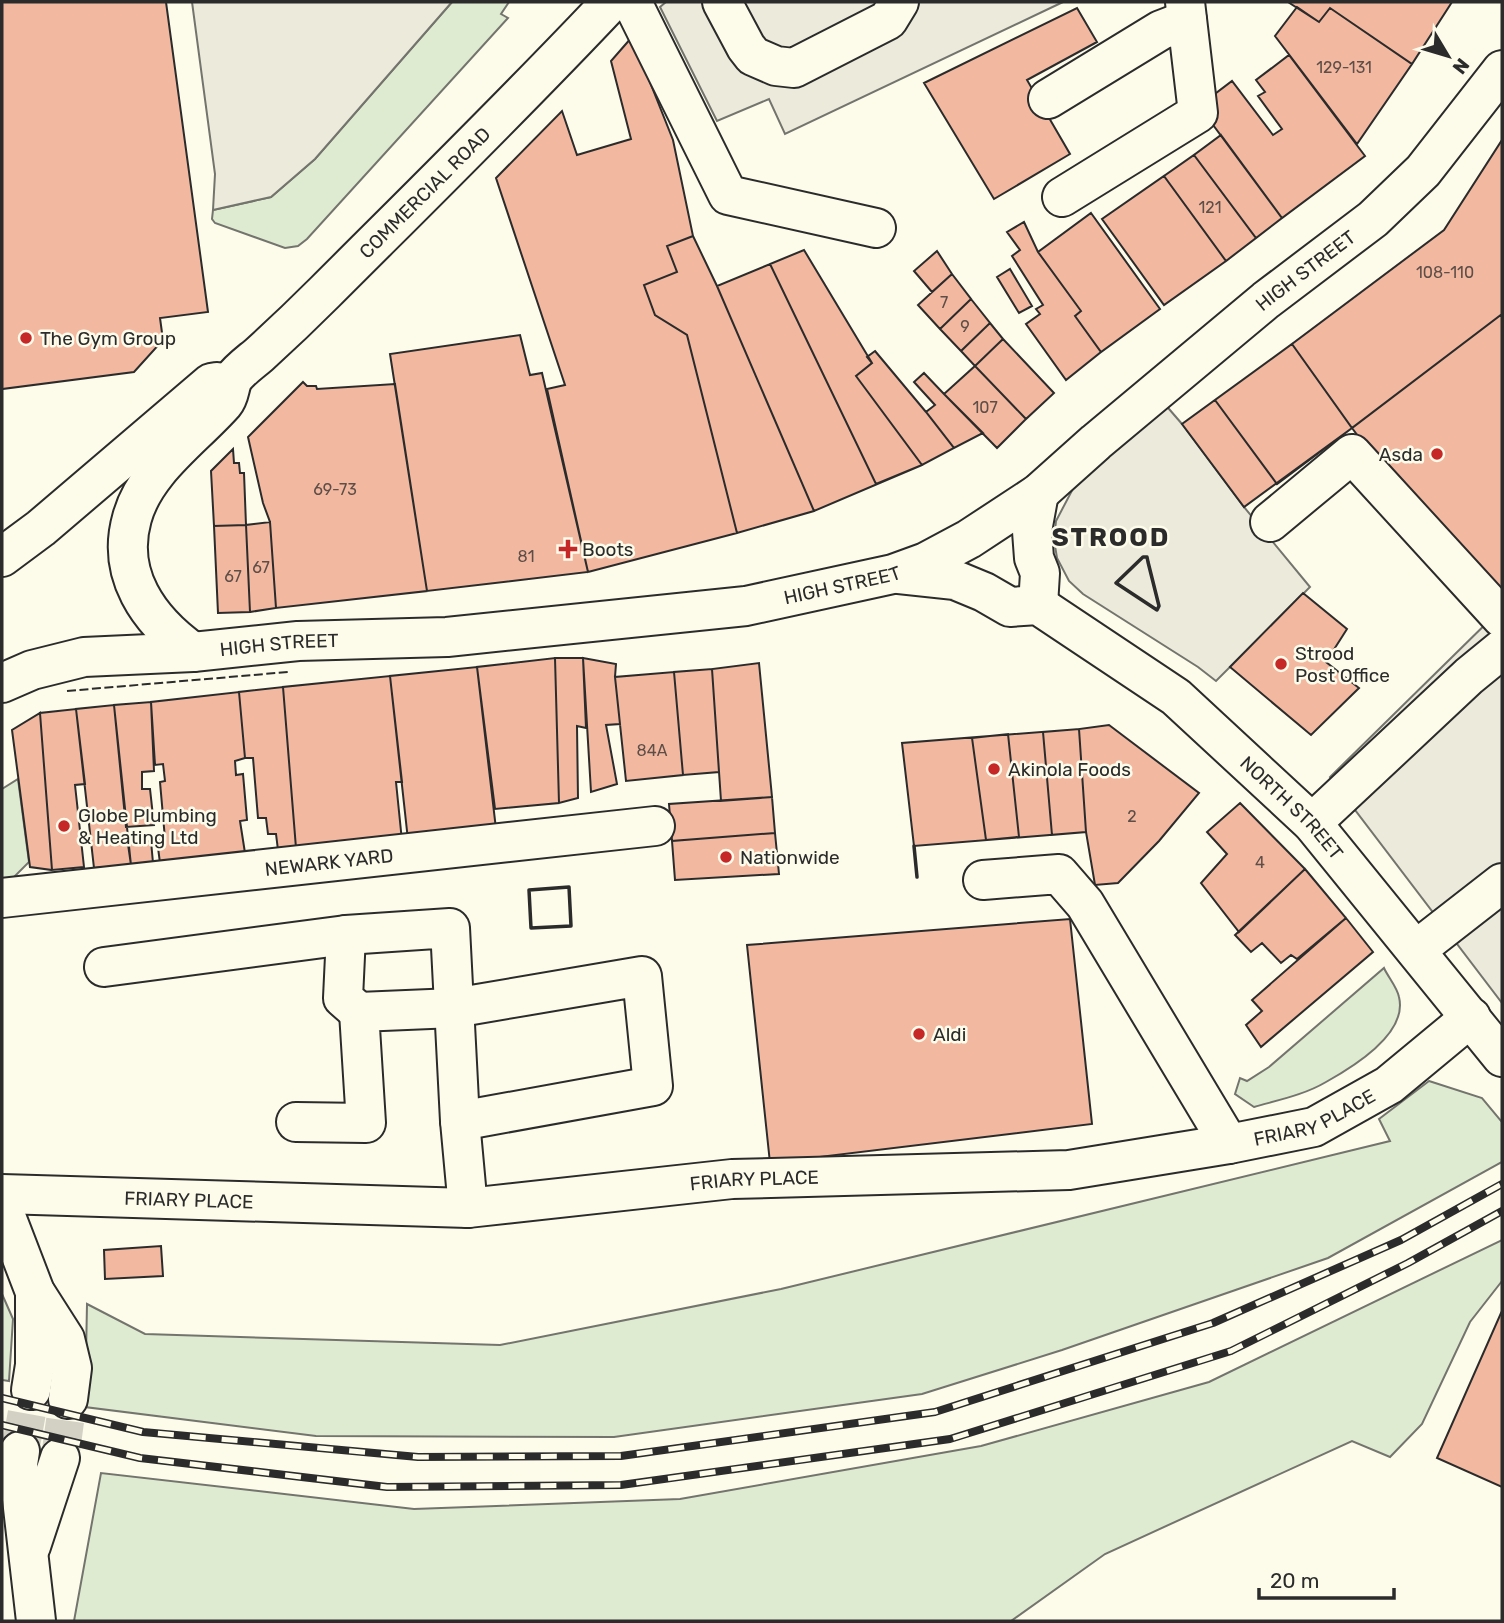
<svg xmlns="http://www.w3.org/2000/svg" width="1504" height="1623" font-family="Rubik,sans-serif">
	<style>
		.green { fill: #deebd1; stroke: #74746e; stroke-width: 2 }
		.parking { fill: #eceadb; stroke: #74746e; stroke-width: 2 }
		.building { fill: #f2b8a0; stroke: #2b2b2b; stroke-width: 2 }
		.lines { fill: none; stroke-linecap: round; stroke-linejoin: round }
		.major-tunnel { stroke: #d3d1c4; stroke-width: 38; stroke-dasharray: 38 19; stroke-linecap: butt }
		.minor-casing { stroke: #2b2b2b; stroke-width: 42 }
		.major-casing { stroke: #2b2b2b; stroke-width: 42 }
		.minor { stroke: #fdfbea; stroke-width: 38 }
		.major { stroke: #fdfbea; stroke-width: 38 }
		.rail-casing { stroke: #2b2b2b; stroke-width: 8 }
		.rail { stroke: #fdfbea; stroke-width: 5; stroke-dasharray: 16; stroke-linecap: butt }
		.fence { stroke: #2b2b2b; stroke-width: 2; stroke-dasharray: 9 3.5; stroke-linecap: butt }
		.wall { stroke: #2b2b2b; stroke-width: 3.5 }
		.poi-dot { fill: #c62828; stroke: #fdfbea; stroke-width: 2.5 }
		.labels { text-anchor: middle; stroke-width: 5; stroke-linejoin: round; paint-order: stroke }
		.number-label { font-size: 16px; fill: #5d4e48 }
		.street-label { font-size: 19px; fill: #2b2b2b; stroke: #fdfbea }
		.poi-label { font-size: 19px; fill: #2b2b2b; stroke: #fdfbea; text-anchor: start }
		.district-label { font-size: 26px; font-weight: bold; letter-spacing: 2px; fill: #2b2b2b; stroke: #fdfbea }
	</style>
	<rect width="100%" height="100%" fill="#fdfbea"/>
	<path class="green" d="M452,2h57l-8,12 7,4 -201,221 -9,7 -13,2 -70,-25 -3,-4 1,-9 58,-13 44,-38z
		M18,779l11,83 -27,27v-100z
		M1384,968c4,9 13,19 15,29 9,37 -46,70 -73,85 -22,13 -48,18 -72,25l-19,-13 5,-16 7,3 22,-14z
		M1429,1081l53,17 20,24v40l-174,96 -266,92 -140,44 -308,43 -298,-1 -231,-29 2,-103 58,30 355,11 281,-56 609,-148 -11,-22z
		M1502,1240v41l-32,41 -48,102 -32,33 -38,-16 -247,113 -94,67h-937l27,-148 313,36 266,-10 301,-53 228,-64z
		M2,1294l11,25 -4,62 -7,-1z"/>
	<path class="parking" d="M192,2h260l-137,157 -44,38 -58,13 2,-36z
		M666,2h397l-278,132 -16,-35 -52,22 -57,-114z
		M1163,402l19,22 62,83 66,80 -94,94 -18,-14 -115,-73 -14,-13 -12,-23 -3,-18 2,-19 21,-40z
		M1502,608v395l-172,-226z"/>
	<path class="building" d="M2,2h164l42,310 -48,6 3,22 -29,32 -132,17z
		M1288,2h164l-40,62 -82,-56 -11,14z
		M1297,7l22,15 11,-14 82,56 -55,80 -82,-108z
		M1077,8l20,34 -70,38 43,74 -76,45 -70,-116z
		M632,37l41,103 20,96 -26,10 10,26 -33,13 11,30 32,20 50,198 -149,39 -41,-183 18,-4 -69,-207 66,-67 15,44 54,-16 -20,-78z
		M1289,55l76,101 -83,62 -83,-112 33,-25 41,54 9,-6 -24,-33 7,-4 -9,-12z
		M1221,135l61,83 -26,20 -62,-83z
		M1502,140v174l-150,114 -60,-84 152,-114z
		M1194,155l62,83 -30,23 -62,-85z
		M1164,176l62,85 -62,44 -62,-86z
		M1091,213l69,96 -59,43 -26,-36 6,-5 -43,-59z
		M1024,222l14,30 43,59 -6,5 26,36 -35,28 -40,-56 14,-10 -4,-5 7,-4 -31,-49 8,-6 -13,-18z
		M693,236l24,50 97,225 -77,22 -50,-198 -32,-20 -11,-30 33,-13 -10,-26z
		M804,250l68,113 -16,13 66,89 -108,46 -97,-225z
		M804,250l68,113 -16,13 66,89 -46,19 -106,-220z
		M937,251l15,23 -20,18 -18,-21z
		M1010,269l22,37 -13,7 -22,-36z
		M952,274l19,25 -31,30 -22,-24z
		M971,299l19,24 -29,28 -21,-22z
		M1502,314v286l-111,-120 -39,-52z
		M990,323l13,16 -28,27 -14,-15z
		M520,335l10,40 12,-2 46,199 -161,19 -37,-237z
		M1003,339l51,54 -28,26 -51,-53z
		M1292,344l60,84 -75,56 -62,-84z
		M1292,344l60,84 -108,79 -62,-83z
		M875,351l51,61 28,36 -32,17 -66,-89 16,-13 -5,-6z
		M975,366l51,53 -29,29 -53,-54z
		M924,373l20,21 39,39 -29,15 -28,-36 9,-7 -21,-23z
		M303,382l4,4h9l1,3 78,-5 32,207 -151,17 -6,-86 -7,-19 -15,-66z
		M233,449l1,14h5l1,10h4l2,52 -32,1 -3,-55z
		M270,522l6,86 -26,4 -4,-87z
		M246,525l4,87 -32,1 -4,-87z
		M1303,593l44,36 -21,33 33,26 -48,47 -81,-68z
		M555,658l4,145 -64,6 -18,-142z
		M555,658h28l3,70 -9,-2 1,72 -19,5z
		M583,658l33,6 -1,13 5,47 -14,1 11,59 -26,8z
		M759,663l13,134 -51,4 -9,-132z
		M477,667l19,162 -88,11 -18,-164z
		M712,669l7,103 -36,3 -9,-103z
		M674,672l9,103 -57,6 -11,-104z
		M390,676l12,106h-6l6,59 -106,7 -13,-161z
		M283,687l13,161 -18,2 -2,-16h-8l-2,-16h-8l-5,-60h-8l-6,-66z
		M239,692l6,66 -10,3 1,14 7,-1 4,46 -7,1 5,32 -85,10 -3,-23 8,-1 -5,-57 5,-1 -2,-17 -8,1 -4,-63z
		M151,702l3,69 -12,1v17h8l4,36 -28,2 -12,-122z
		M114,705l17,160 -37,3 -18,-159z
		M76,709l9,75 -10,1 9,82 -32,3 -12,-157z
		M40,713l12,157 -22,-3 -18,-137z
		M1109,725l90,68 -40,48 -41,42 -23,2 -9,-53 -7,-103z
		M1079,729l7,103 -172,14 -12,-103z
		M1079,729l7,103 -34,3 -9,-103z
		M1008,734l11,103 -33,3 -14,-102z
		M772,797l3,36 -103,8 -3,-37z
		M1240,803l65,66 -66,63 -38,-49 26,-29 -20,-22z
		M775,833l4,41 -104,6 -3,-39z
		M151,841l2,22 -22,2 -3,-21z
		M1305,869l41,49 -49,41 -6,-4 -10,8 -19,-20 -11,9 -16,-17z
		M1346,918l27,34 -112,95 -15,-22 16,-14 -10,-11z
		M1070,919l22,205 -322,39 -23,-218z
		M161,1246l2,30 -58,3 -1,-29z
		M1501,1313l1,1v173l-65,-29z"/>
	<g class="lines">
		<path class="major-tunnel" d="M20,1451l11,-61
			M60,1458l8,-59"/>
		<defs>
			<g id="minor">
				<path d="M632,2l96,193 148,33"/>
				<path d="M722,2l24,45 7,9 23,10 18,2 94,-48 11,-18"/>
				<path d="M1048,99l113,-69 26,-10"/>
				<path d="M1062,197l136,-84 -13,-111"/>
				<path d="M1270,522l82,-68 150,164"/>
				<path d="M1312,823l157,-147 33,-27"/>
				<path d="M983,880l76,-6 26,30 144,240"/>
				<path id="s1" d="M2,898l653,-72"/>
				<path d="M346,935l-3,63 16,14"/>
				<path d="M1416,950l86,-67"/>
				<path d="M104,967l242,-32 104,-7 10,193 8,87"/>
				<path d="M296,1122l70,1 -7,-111 95,-4 188,-32 11,110 -193,35"/>
				<path id="s2" d="M2,1194l466,14 264,-29 337,-9 160,-26 85,-17 75,-42 82,-68"/>
			</g>
			<g id="major">
				<path d="M2,557l39,-29 170,-145 6,-1"/>
				<path id="s3" d="M899,574l56,6 29,12 26,15 28,-2 138,92 136,126 190,234"/>
				<path d="M1038,605l2,-32 -6,-15 -2,-27 7,-38"/>
				<path id="s4" d="M193,652c-45,-32 -77,-78 -61,-134 13,-48 61,-80 92,-115 6,-7 5,-16 9,-24 6,-9 19,-18 27,-25 22,-20 44,-41 65,-62 96,-96 193,-191 286,-290"/>
				<path id="s5" d="M2,683l30,-13 52,-13 109,-5 105,-11 149,-4 299,-31 147,-32 33,-12 43,-23 70,-46 57,-51 170,-142 107,-81 50,-48 79,-101"/>
				<path d="M2,1206l33,86 30,47 7,29 -4,31"/>
				<path d="M31,1390l4,-25v-73"/>
				<path d="M20,1451l-2,13 18,157"/>
				<path d="M31,1546l29,-88"/>
			</g>
		</defs>
		<use href="#minor" class="minor-casing"/>
		<use href="#major" class="major-casing"/>
		<use href="#minor" class="minor"/>
		<use href="#major" class="major"/>
		<defs>
			<path id="rail" d="M2,1398l141,34 275,25 203,-1 314,-44 278,-89 188,-83 101,-56
				M2,1425l138,33 247,29 234,-2 329,-46 281,-88 177,-88 94,-52"/>
		</defs>
		<use href="#rail" class="rail-casing"/>
		<use href="#rail" class="rail"/>
		<path class="fence" d="M67,691l221,-19"/>
		<path class="wall" d="M1143,557h4l1,5 11,44 -2,4 -41,-27z
			M914,846l3,31
			M569,887l2,39 -40,2 -2,-38z"/>
	</g>
	<g class="poi-dot">
		<circle cx="26" cy="338" r="7"/>
		<circle cx="1437" cy="454" r="7"/>
		<path d="M564.5 538.5h7v7h7v7h-7v7h-7v-7h-7v-7h7z"/>
		<circle cx="1281" cy="664" r="7"/>
		<circle cx="994" cy="769" r="7"/>
		<circle cx="64" cy="826" r="7"/>
		<circle cx="726" cy="857" r="7"/>
		<circle cx="919" cy="1034" r="7"/>
	</g>
	<g class="labels">
		<g class="number-label">
			<text x="1344" y="73">129-131</text>
			<text x="1210" y="213">121</text>
			<text x="1445" y="278">108-110</text>
			<text x="944" y="308">7</text>
			<text x="965" y="332">9</text>
			<text x="985" y="413">107</text>
			<text x="335" y="495">69-73</text>
			<text x="526" y="562">81</text>
			<text x="261" y="573">67</text>
			<text x="233" y="582">67</text>
			<text x="652" y="756">84A</text>
			<text x="1132" y="822">2</text>
			<text x="1260" y="868">4</text>
		</g>
		<g class="street-label">
			<text dy="7" stroke="none"><textPath href="#s4" startOffset="600">COMMERCIAL ROAD</textPath></text>
			<text dy="7" stroke="none"><textPath href="#s5" startOffset="1416">HIGH STREET</textPath></text>
			<text dy="7" stroke="none"><textPath href="#s5" startOffset="849">HIGH STREET</textPath></text>
			<text dy="7" stroke="none"><textPath href="#s5" startOffset="282">HIGH STREET</textPath></text>
			<text dy="7" stroke="none"><textPath href="#s3" startOffset="472">NORTH STREET</textPath></text>
			<text dy="7" stroke="none"><textPath href="#s1" startOffset="329">NEWARK YARD</textPath></text>
			<text dy="7" stroke="none"><textPath href="#s2" startOffset="1321">FRIARY PLACE</textPath></text>
			<text dy="7" stroke="none"><textPath href="#s2" startOffset="754">FRIARY PLACE</textPath></text>
			<text dy="7" stroke="none"><textPath href="#s2" startOffset="187">FRIARY PLACE</textPath></text>
		</g>
		<g class="poi-label">
			<text x="40" y="345">The Gym Group</text>
			<text x="1423" y="461" text-anchor="end">Asda</text>
			<text x="582" y="556">Boots</text>
			<text x="1295" y="660">Strood<tspan x="1295" dy="22">Post Office</tspan></text>
			<text x="1008" y="776">Akinola Foods</text>
			<text x="78" y="822">Globe Plumbing<tspan x="78" dy="22">&amp; Heating Ltd</tspan></text>
			<text x="740" y="864">Nationwide</text>
			<text x="933" y="1041">Aldi</text>
		</g>
		<g class="district-label">
			<text x="1111" y="546">STROOD</text>
		</g>
	</g>
	<rect width="1504" height="1623" fill="none" stroke="#2b2b2b" stroke-width="7"/>
	<g transform="translate(1448 56) rotate(128)" stroke="#fdfbea" stroke-width="5" paint-order="stroke">
	<path d="M0-5L12 26L0 18L-12 26Z" fill="#2b2b2b"/>
	<text y="-10" font-size="19" font-weight="bold" text-anchor="middle" fill="#2b2b2b">N</text>
	</g>
	<path d="M1259 1588v10h135v-10" fill="none" stroke="#2b2b2b" stroke-width="3.5"/>
	<text x="1270" y="1588" font-size="21" fill="#2b2b2b" stroke="#fdfbea" stroke-width="5" paint-order="stroke">20 m</text>
</svg>
